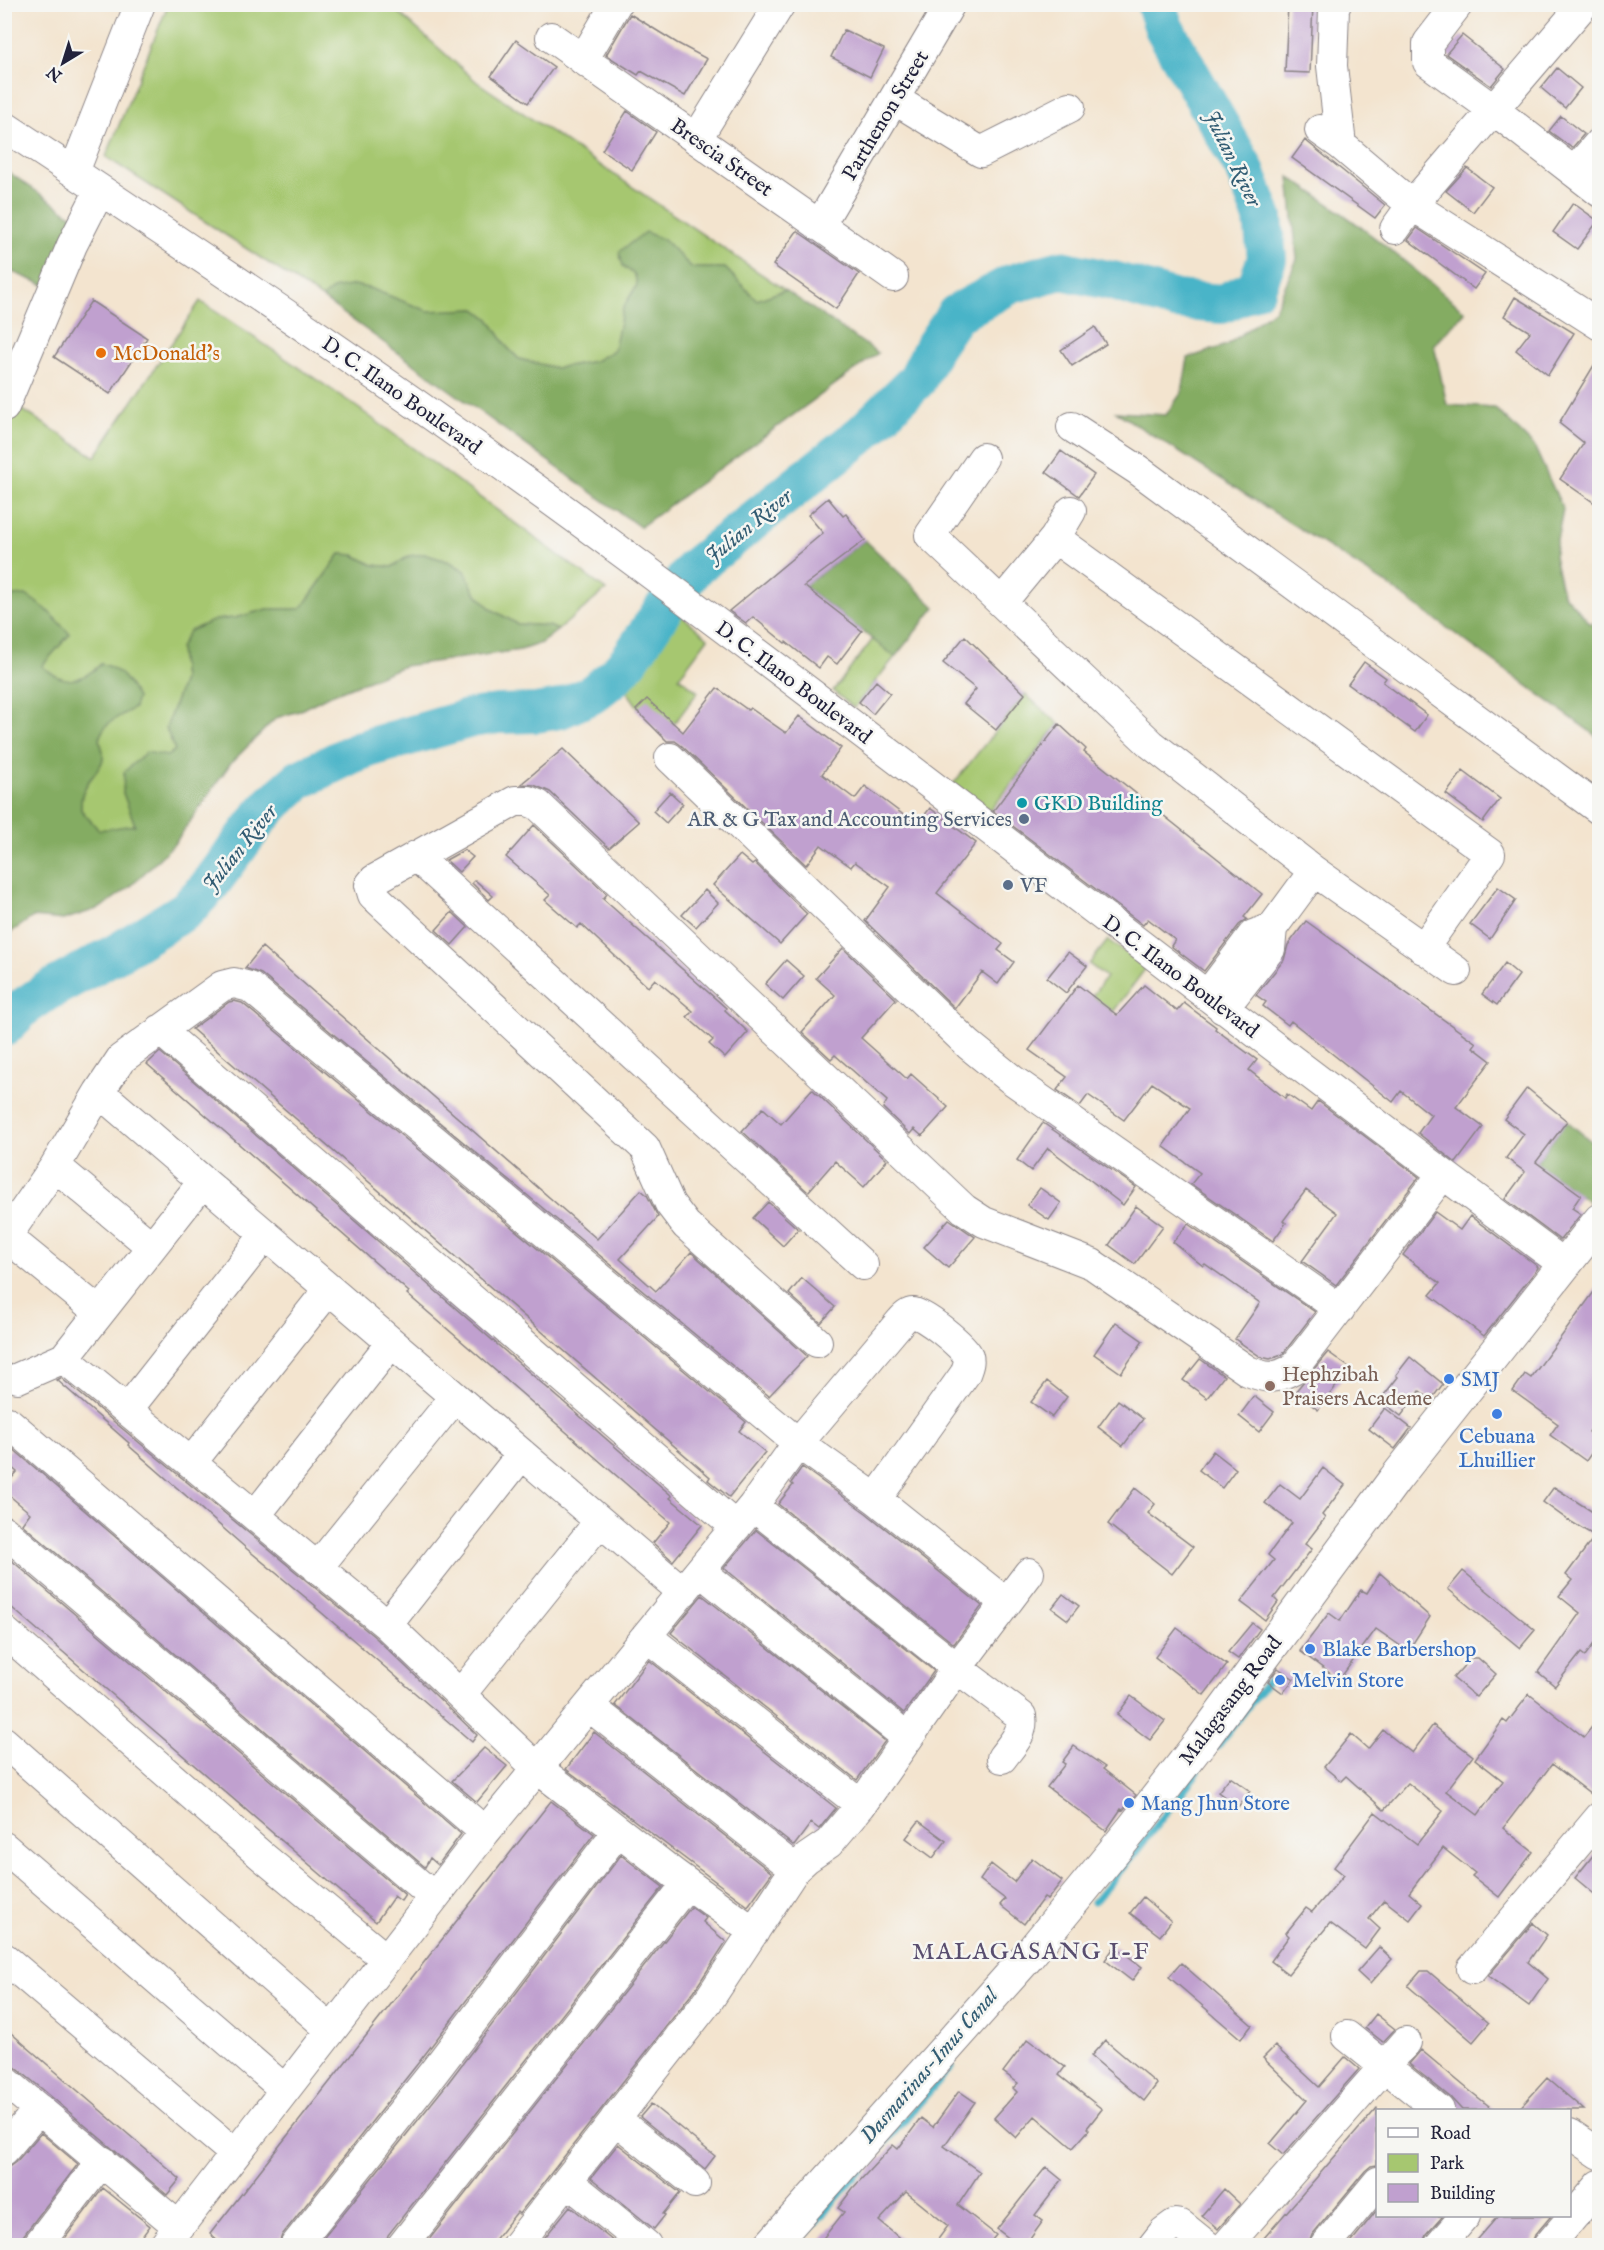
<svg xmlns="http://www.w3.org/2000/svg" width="1604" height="2250" font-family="'IM FELL English',serif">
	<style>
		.green { fill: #a6c770; stroke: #647456; stroke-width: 1.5 }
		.forest { fill: #84ac62; stroke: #53674e; stroke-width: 1.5 }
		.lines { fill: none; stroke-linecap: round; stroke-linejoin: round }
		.stream { stroke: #4ab4c8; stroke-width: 7 }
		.river { stroke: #4ab4c8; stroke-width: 40 }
		.building { fill: #c0a0cf }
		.minor-casing { stroke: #8a8385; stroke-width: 32 }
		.major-casing { stroke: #8a8385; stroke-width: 35 }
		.minor { stroke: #fff; stroke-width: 30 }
		.major { stroke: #fff; stroke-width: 33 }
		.food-dot { fill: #e8710a; stroke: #f6f6f2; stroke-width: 2 }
		.culture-dot { fill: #0f9aa8; stroke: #f6f6f2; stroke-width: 2 }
		.service-dot { fill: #5c6f8a; stroke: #f6f6f2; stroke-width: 2 }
		.shop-dot { fill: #3f7fe0; stroke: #f6f6f2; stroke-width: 2 }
		.education-dot { fill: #8d6e63; stroke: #f6f6f2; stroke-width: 2 }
		.labels { text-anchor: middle; stroke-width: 5; stroke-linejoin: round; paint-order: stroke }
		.street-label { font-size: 21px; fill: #22223b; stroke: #f6f6f2 }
		.food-label { font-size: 21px; fill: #c56008; stroke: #f6f6f2; text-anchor: start }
		.culture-label { font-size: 21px; fill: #0d838f; stroke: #f6f6f2; text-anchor: start }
		.service-label { font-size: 21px; fill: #4e5e75; stroke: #f6f6f2; text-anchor: end }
		.education-label { font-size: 21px; fill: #785e54; stroke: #f6f6f2; text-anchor: start }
		.shop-label { font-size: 21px; fill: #366cbe; stroke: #f6f6f2; text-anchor: start }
		.water-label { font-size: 22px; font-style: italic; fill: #325c73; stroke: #f6f6f2 }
		.quarter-label { font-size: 24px; letter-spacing: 1.5px; fill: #594e6f; stroke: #f6f6f2 }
	</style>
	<rect width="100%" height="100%" fill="#f6f6f2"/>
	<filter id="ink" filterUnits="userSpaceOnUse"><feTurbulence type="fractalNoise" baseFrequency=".0167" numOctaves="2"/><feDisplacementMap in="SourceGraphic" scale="12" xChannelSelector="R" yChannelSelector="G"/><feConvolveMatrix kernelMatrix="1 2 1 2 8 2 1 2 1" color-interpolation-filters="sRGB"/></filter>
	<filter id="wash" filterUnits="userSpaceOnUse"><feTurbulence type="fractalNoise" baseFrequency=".008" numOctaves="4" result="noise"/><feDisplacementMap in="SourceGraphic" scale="24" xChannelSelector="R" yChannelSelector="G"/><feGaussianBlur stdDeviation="1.35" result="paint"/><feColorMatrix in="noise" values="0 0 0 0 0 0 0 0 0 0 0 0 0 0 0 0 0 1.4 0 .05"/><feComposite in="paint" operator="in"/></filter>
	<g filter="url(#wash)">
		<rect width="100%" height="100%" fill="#f3e4cf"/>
		<path class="green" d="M168,5h222l87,77 308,208 -28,10 -32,-32h-33l-28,-28 -29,35 2,10 -14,23 -9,42 -19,11 -39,7 -37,-9 -12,-12 -18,-28 -13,-10 -48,3 -56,-23 -17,-3 -22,3 -11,9 -216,-141z
			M200,301l150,101 256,188 -48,40 -9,-4 -32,-2 -26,-15 -17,-18 -9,-20 -15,-9 -26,-8 -15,2 -17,11 -19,-2 -19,-10 -14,-1 -39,55h-34l-32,9 -20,2 -35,28 3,32 -17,48 9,22 -52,43 13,32 -37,6 -18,-21c0,-5 0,-10 1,-15 6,-23 31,-27 17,-55l2,-10 36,-32c-11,-19 -15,-26 -36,-34 -12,11 -27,21 -44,14 -5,-2 -11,-9 -16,-12l29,-32 -65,-29v-175l10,-25 80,52z
			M681,615l27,23 -29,39 19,15 -24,32 -27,-4 -21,-30z
			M873,639l22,18 -41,51 -21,-17z
			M1025,694l34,30 -69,87 -37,-27z
			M1108,940l38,28 -33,44 -21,-16 14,-19 -17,-13z"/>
		<path class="forest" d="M4,169l73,50 -28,68 -44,-18z
			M1289,177c63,40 120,87 176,135l-31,33 13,60 48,3 39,38 29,63 -9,47 9,38 28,30 8,-5v119l-211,-153 -272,-173 50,3 16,-23 6,-34 39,-13 48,-36 22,-50z
			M645,232l19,8 28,28h33l32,32 28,-10 93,63 -238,174 -318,-229 11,-9 22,-4 17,4 56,22 48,-2 13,10 18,28 12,12 37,9 39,-7 19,-11 9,-42 14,-23 -2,-10 -12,-9 -4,-14z
			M865,540l70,67 -40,50 -91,-71z
			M340,554l14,1 19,10 19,2 17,-11 15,-2 26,8 15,9 9,20 17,18 26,15 32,2 9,4 -17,13 -20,7 -117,16 -78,31 -27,14 -23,7 -46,46 -55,79 -45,44 -30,21 -37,12 -30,-3 -26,18 -2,8v-338l8,-9 13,-1 20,14 24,25 -28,32c22,19 37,18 59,-2 19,4 27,18 36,34l-3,10c-15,9 -31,14 -35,32 14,28 -11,32 -17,55 -1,4 -1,10 -1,15l18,20 36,-5 -12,-32 1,-21 22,-20 21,4 8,-6 -9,-22 17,-48 -3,-32 9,-17 26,-11 20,-2 32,-9h34z
			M1567,1121l32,27v47l-7,9 -56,-42z"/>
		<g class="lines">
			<path class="stream" d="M1217,1747l50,-65
				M1094,1902l38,-45 66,-85
				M795,2246l156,-179"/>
			<path class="river" d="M4,1027l20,-20 22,-15 76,-42 64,-40 23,-24 52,-70 14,-15 24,-21 53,-26 19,-7 100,-29 27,-4 38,-1 24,-4 31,-14 23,-18 15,-17 35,-52 30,-40 168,-134 55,-54 16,-32 23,-34 55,-30 50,-14 52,11 63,19 46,4 34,-16 11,-29 -4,-41 -19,-50 -80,-140 -8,-24"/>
		</g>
		<g id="blocks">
			<path class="building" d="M1288,4h25l-3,69 -25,-1z
				M630,14l47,29 30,16 -22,37 -44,-25 -3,4 -32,-20z
				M844,30l40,19 -14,28 -39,-20z
				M1462,35l43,34 -14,17 -45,-32z
				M516,40l38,27 -26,36 -37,-27z
				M1557,68l24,20 -16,20 -24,-20z
				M627,111l29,21 -24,38 -30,-20z
				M1561,116l23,18 -12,14 -23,-17z
				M1305,140l80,65 -10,13 -83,-60z
				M1467,168l25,19 -19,25 -27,-21z
				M1573,203l25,18 -21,28 -24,-17z
				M1417,228l68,46 -11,15 -66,-49z
				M797,231l62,43 -23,35 -63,-44z
				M1515,297l59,36 -26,42 -32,-25 14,-18 -26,-16z
				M91,301l56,37 -37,56 -56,-37z
				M1095,327l11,17 -34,22 -11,-16z
				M1599,357v149l-39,-27 24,-36 -25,-20z
				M1061,451l33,24 -15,21 -33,-24z
				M828,498l15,18 3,-2 19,26 -61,46 58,45 -25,33 -10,-7 -8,11 -33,-26 -1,1 -32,-26 -7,6 -17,-12 94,-78 -15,-18z
				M965,636l60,58 -29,36 -32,-26 12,-15 -33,-26z
				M1364,662l22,16 -3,4 44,33 -12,17 -67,-48z
				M876,681l14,12 -17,21 -14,-12z
				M717,688l31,22 2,-2 36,25 13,-17 42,32 -19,26 33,25 10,-13 52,39 13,-17 46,35 -39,50 66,51 -5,6 16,12 -16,22 -16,-12 -27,36 -90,-87 25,-34 -35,-25 -4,5 -30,-22 -15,20 -124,-119 -7,-5h-8l-31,-31 11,-11 36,33z
				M1059,724l27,25 -2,3 178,142 -18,23 3,2 -8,6 -35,46 -33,-25 4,-6 -27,-21 -5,6 -150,-114z
				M563,749l76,73 -30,26 -59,-56 -16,-7 -13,-1z
				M1463,771l37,28 -17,23 -37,-28z
				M670,792l13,12 -17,19 -13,-12z
				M534,825l73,69 -4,5 123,109 -1,2 23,22 -23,26 -16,-14 4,-4 -26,-23 6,-6 -38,-32 -7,8 -67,-63 -4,4 -32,-28 5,-5 -44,-38z
				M464,850l9,7 -14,15 -13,-12z
				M740,855l12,10 3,-2 52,51 -27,30 -67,-59z
				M475,880l18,16 -4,4 -17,-17z
				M1498,887l18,13 -26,39 -20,-15z
				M705,890l13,13 -22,24 -14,-12z
				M452,912l16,15 -16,18 -16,-15z
				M1306,921l170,122 -3,4 18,14 -35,46 27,20 -27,36 -38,-30 13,-18 -30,-24 -8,11 -102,-81 -3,4 -25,-19 3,-4 -10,-7 28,-35 4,-15z
				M262,947l335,292 44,-49 6,5 11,22 -38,42 36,32 35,-39 116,104 -38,40 -508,-422 -16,-6z
				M843,948l53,51 -35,39 46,41 4,-5 37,33 -26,29 -8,-7 -4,5 -27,-26 4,-7 -52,-46 -4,4 -29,-27 33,-37 -19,-17z
				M1068,952l19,14 -21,27 -19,-15z
				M786,960l18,16 -21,24 -18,-16z
				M1505,963l14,12 -22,30 -15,-11z
				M1078,985l39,30 27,-30 33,26 7,-8 32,24 -1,2 42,31 -8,10 36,28 2,-4 24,17 7,-10 101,76 -83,108 -34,-24 35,-48 -31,-23 -23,31 3,2 -13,18 -82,-57 9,-11 -37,-27 27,-38 -38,-25 -28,37 -36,-25 -8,11 -23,-16 10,-13 -38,-27z
				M234,1001l8,2 504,419 -7,9 26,21 -36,45 -21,-17 2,-3 -518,-448 37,-27z
				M160,1052l512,444 -2,2 32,27 -29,36 -20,-18 17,-21 -263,-228 2,-2 -262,-228z
				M1527,1088l40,33 -31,41 45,33 -9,13 9,6 -21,26 -55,-41 20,-27 -19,-14 18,-24 -20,-15z
				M812,1089l75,71 -23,27 -29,-26 -27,31 -66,-61 21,-23 18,16z
				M1043,1123l93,64 -13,18 -75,-57 -17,23 -14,-11z
				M1040,1188l21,15 -12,17 -22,-15z
				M768,1202l30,27 -15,17 -30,-28z
				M1136,1206l27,20 -28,38 -26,-19z
				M1435,1212l25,18 10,-14 67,50 1,2 -54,68 -54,-41 10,-12 -37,-28z
				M949,1219l26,18 -27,31 -24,-21z
				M1188,1224l127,88 -33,43 -12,4 -9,-2 -26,-18 25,-36 -55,-39 -2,2 -30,-24z
				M802,1278l33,29 -14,16 -32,-29z
				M1599,1285v132l-10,15 10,10 -13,19 -36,-26 8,-11 -45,-33 12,-17 6,4z
				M1116,1322l27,19 -22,32 -27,-19z
				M1328,1352l22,16 -32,42 -23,-18z
				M1410,1357l33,27 -12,16 -11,-9 -19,25 -21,-16 18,-23 -2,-2z
				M1200,1359l24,17 -17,22 -24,-18z
				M61,1378l315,260 101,97 -5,7 -157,-135 1,-1 -69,-57 -119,-104 1,-2 -72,-63z
				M1047,1381l20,16 -15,20 -21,-15z
				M1254,1396l20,16 -15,20 -20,-16z
				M1118,1400l25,19 -20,27 -25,-19z
				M1385,1408l26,20 -16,21 -26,-20z
				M12,1448l449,386 -23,31 -8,-7 -5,9 -403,-343 8,-11 -26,-22v-4l13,-15 -13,-11v-5z
				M1213,1451l23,18 -14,19 -23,-18z
				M802,1467l64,46 116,93 -28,38 -176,-140 15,-19 -2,-2z
				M1323,1468l22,17 -23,30 3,3 -20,26 7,5 -38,49 4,4 -13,18 -24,-18 33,-42 -6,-5 24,-32 -27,-20 15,-19 20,15z
				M1554,1487l45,29v121l-14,19 -4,-3 -26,33 -17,-14 42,-59 -21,-17 13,-16 -6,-5 29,-39 -27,-16 -25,-18z
				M1135,1488l20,16 -7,9 45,34 -21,27 -64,-50z
				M756,1530l178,141 -30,42 -180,-145z
				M4,1554l401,341 -4,6 -7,-5 -18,26 -372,-321z
				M1463,1571l72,59 -15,18 -72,-59z
				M1380,1573l50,44 -22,34 -32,-22 -37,51 -39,-29 29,-38 11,8 21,-31 6,3z
				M1063,1594l16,12 -11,14 -16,-12z
				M702,1595l183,146 -28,39 -186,-147z
				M1252,1623l8,6 -22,30 -10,-7z
				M1177,1628l50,37 -23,30 -49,-38z
				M1471,1658h7l18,16 -20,23 -23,-19z
				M649,1660l187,148 -17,21 -8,-6 -17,23 -179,-141z
				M1278,1668l16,11 -11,14 -15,-11z
				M1529,1694l55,43 15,-19v82l-47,-36 -49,64 30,24 -34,45 -27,-21 3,-3 -32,-25 -34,45 13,11 -12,16 -26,-20 -15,19 11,10 -15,20 -35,-26 -42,51 -17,-13 18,-25 -3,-3 20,-25 6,4 32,-37 -10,-8 41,-55 42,32 26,-33 -35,-28 -24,27 -38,-34 -5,5 -17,-14 27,-33 17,15 15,-19 29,23 21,-28 40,31 -27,35 32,24 25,-34 -28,-22 28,-39 4,3z
				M1131,1696l34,25 -15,19 -33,-25z
				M594,1732l178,141 -24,33 -182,-137z
				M1074,1746l31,21 -2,2 33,26 -13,15 -2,-1 -15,22 -59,-44 18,-23 -3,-2z
				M484,1748l23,18 -30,36 -25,-21z
				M1230,1777l20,14 -12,16 -20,-15z
				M551,1801l43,33 -175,228 -137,173 -4,11h-55l-13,-12z
				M919,1821l27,20 -13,17 -27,-20z
				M1599,1848v50l-24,-20z
				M621,1855l42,32 -275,348 -3,11h-68l130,-162z
				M1032,1858l30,23 -15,19 -3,-3 -20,27 -24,-19 5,-6 -25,-19 11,-16 23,18z
				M1143,1897l28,24 -11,15 -30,-23z
				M691,1907l15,11 -3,4 23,20 -32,49 -135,172 -40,51 -2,-2 -27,34h-66z
				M1533,1923l14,12 -19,27 20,17 -19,27 -41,-30z
				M1115,1946l27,21 -10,14 -27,-21z
				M1379,1947l13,12 -22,25 -13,-12z
				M1181,1963l71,62 -11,14 -72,-62z
				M1421,1971h7l61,52 -16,19 -65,-56z
				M1376,2014l19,15 -12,13 -18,-14z
				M4,2027l176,152 -13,16 -126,-107 -26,-21 -11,-4z
				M1028,2039l37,28 -6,8 43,34 -15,19 2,2 -16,18 -38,-32 -19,22 -22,-20 23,-26 -4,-4 5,-5 -15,-11z
				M1105,2040l52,44 -13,17 -53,-45z
				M1275,2046l44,41 26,-30 14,12 -76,86 -13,-11 37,-44 -44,-42z
				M1421,2050l49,41 24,19h-32l-12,-13 -41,-33z
				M1547,2078l37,32h-66z
				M959,2091l16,11 -31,44 36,26 -22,33 38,30 -9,11h-54l15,-20 -42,-34 -27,29 30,25h-92l27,-34 -6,-4 15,-20 40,-43 5,4 23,-31 12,9z
				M651,2104l64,52 -10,13 -65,-52z
				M1377,2108v57l-6,1 -6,5 -53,64 -4,11h-51z
				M41,2133l37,31 -55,72 -3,10h-16v-79l6,-1 7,-5z
				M618,2144l62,49 -17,21 2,1 -11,14 -63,-51z
				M1046,2167l16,13 -27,35 8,6 -18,25h-6l-22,-17z
				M103,2188l47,38 -15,20h-76z
				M1224,2189l16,15 -22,25 -16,-14z
				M570,2206l49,40h-81z
				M1377,2210v6h66l-17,19 -4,11h-74z
				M1498,2216h53l-16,19 -4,11h-59z"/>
		</g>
	</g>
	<g filter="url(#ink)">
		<use href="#blocks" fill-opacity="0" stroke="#8a8385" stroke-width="1.5"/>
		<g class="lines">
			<defs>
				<path id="minor" d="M1336,4l-2,5 -2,57 9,79
					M1458,4l-30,39v19l66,48 106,82
					M551,37l342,240
					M583,60l33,-56
					M894,99l87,53 89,-45
					M4,126c211,139 421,280 623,430 315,233 622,476 937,708
					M1320,130l21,15 71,60 188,120
					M697,138l83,-134
					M74,172l66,-168
					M1574,172l26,-30
					M819,226l131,-222
					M1395,229l17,-24 172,-201
					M4,407l68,-162 28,-55
					M1072,427l66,43 462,340
					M983,458l-53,77 221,209 163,127 142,100
					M1055,538l435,316 -67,95
					M1002,602l53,-64 16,-27
					M670,758l299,287 42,34 329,230
					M416,856l447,409
					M1207,996l46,-61 19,-7
					M1223,1009l47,-60 2,-21 42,-57
					M160,1030l576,497
					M99,1092l584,500
					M55,1166l96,80
					M7,1237l92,75
					M4,1240l51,-74 44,-74 22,-33 101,-73 12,-3 16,4 548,456 78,56 130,104
					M817,1342l-131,-117 -16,-21 -25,-56 -272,-253 -3,-10 4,-5 141,-79h13l10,4 426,404 20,13 108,42 156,107c20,8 26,8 45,-2l150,-195
					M64,1358l323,267 150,143 136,105 81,59
					M18,1378l46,-20 139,-176
					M127,1410l138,-175
					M8,1422l477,410
					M191,1463l138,-174
					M753,1506l204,162 64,48c3,18 -9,28 -19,42
					M255,1516l136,-173
					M4,1531l430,366
					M317,1568l138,-171
					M700,1571l208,167
					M387,1625l135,-171
					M4,1631l259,226 123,102
					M646,1636l215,169
					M461,1694l139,-173
					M589,1706l206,163
					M4,1742l327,288
					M4,1847l280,242
					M4,1958l230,195
					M1472,1969l128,-152
					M1347,2036l92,74
					M4,2080l174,146
					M615,2119l80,64
					M1570,2134l30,20
					M4,2150l35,-41
					M567,2181l79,64
					M37,2246l65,-85
					M164,2246l321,-414 268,-326 45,-63 103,-122c3,-3 7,-8 12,-8 10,0 51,33 55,43 2,7 -1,12 -3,18l-89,125
					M295,2246l138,-173 185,-242
					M402,2246l285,-362
					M516,2246l192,-245 87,-132 12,-11 22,-15 32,-38 96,-137 72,-95
					M1153,2246l11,-14 11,-8 6,1 26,21
					M1226,2246l180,-204
					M1325,2246l53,-64
					M1439,2246l26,-30
					M1548,2246l52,-61"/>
				<path id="major" d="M770,2246l259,-291 105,-128 68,-87 193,-261 205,-259"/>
			</defs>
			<use href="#minor" class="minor-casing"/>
			<use href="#major" class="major-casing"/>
			<use href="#minor" class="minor"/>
			<use href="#major" class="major"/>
		</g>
	</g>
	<circle class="food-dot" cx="101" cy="353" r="6"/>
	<circle class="culture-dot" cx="1022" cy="803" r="6"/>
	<g class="service-dot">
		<circle cx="1024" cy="819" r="6"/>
		<circle cx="1008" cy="885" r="6"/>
	</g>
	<g class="shop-dot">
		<circle cx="1449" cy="1379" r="6"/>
		<circle cx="1497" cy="1414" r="6"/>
		<circle cx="1310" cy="1649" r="6"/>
		<circle cx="1280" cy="1680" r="6"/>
		<circle cx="1129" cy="1803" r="6"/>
	</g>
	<circle class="education-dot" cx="1270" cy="1386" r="6"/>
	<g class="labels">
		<g class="street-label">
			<text transform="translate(885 115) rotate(-59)" y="7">Parthenon Street</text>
			<text transform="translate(722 157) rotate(35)" y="7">Brescia Street</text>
			<text transform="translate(402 395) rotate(35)" y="7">D. C. Ilano Boulevard</text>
			<text transform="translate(794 682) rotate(37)" y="7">D. C. Ilano Boulevard</text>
			<text transform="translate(1181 976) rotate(37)" y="7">D. C. Ilano Boulevard</text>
			<text transform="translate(1230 1700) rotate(-53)" y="7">Malagasang Road</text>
		</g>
		<g class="food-label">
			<text x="113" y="360">McDonald's</text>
		</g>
		<g class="culture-label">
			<text x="1034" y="810">GKD Building</text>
		</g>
		<g class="service-label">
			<text x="1012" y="826">AR &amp; G Tax and Accounting Services</text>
			<text x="1020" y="892" text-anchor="start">VF</text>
		</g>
		<g class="education-label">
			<text x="1282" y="1381">Hephzibah<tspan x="1282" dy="24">Praisers Academe</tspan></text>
		</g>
		<g class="shop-label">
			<text x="1461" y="1386">SMJ</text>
			<text x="1497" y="1443" text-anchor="middle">Cebuana<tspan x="1497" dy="24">Lhuillier</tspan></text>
			<text x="1322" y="1656">Blake Barbershop</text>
			<text x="1292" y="1687">Melvin Store</text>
			<text x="1141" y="1810">Mang Jhun Store</text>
		</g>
		<g class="water-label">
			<text transform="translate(1234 158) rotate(64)" y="8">Julian River</text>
			<text transform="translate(748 525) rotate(-39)" y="8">Julian River</text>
			<text transform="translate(239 847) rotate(-51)" y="8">Julian River</text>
			<text transform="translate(928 2065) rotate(-49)" y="8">Dasmarinas-Imus Canal</text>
		</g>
		<g class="quarter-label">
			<text x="1031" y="1959">MALAGASANG I-F</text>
		</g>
	</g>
	<rect width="1604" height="2250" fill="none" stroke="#f6f6f2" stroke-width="24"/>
	<rect x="1376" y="2109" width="195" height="108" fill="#f6f6f2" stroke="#a1a1a9" stroke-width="1.5"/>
	<rect x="1388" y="2128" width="30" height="9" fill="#ffffff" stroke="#a1a1a9" stroke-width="1.5"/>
	<text x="1430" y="2139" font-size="18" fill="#22223b">Road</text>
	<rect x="1388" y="2154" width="30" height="18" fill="#a6c770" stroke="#a1a1a9" stroke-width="1.5"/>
	<text x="1430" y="2169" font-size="18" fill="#22223b">Park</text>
	<rect x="1388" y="2184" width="30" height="18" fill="#c0a0cf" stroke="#a1a1a9" stroke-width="1.5"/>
	<text x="1430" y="2199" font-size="18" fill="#22223b">Building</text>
	<g transform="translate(63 63) rotate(218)" stroke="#f6f6f2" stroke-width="4.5" paint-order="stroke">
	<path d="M0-4.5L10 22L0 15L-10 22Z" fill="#22223b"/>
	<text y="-9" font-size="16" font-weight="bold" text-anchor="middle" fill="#22223b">N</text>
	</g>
</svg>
